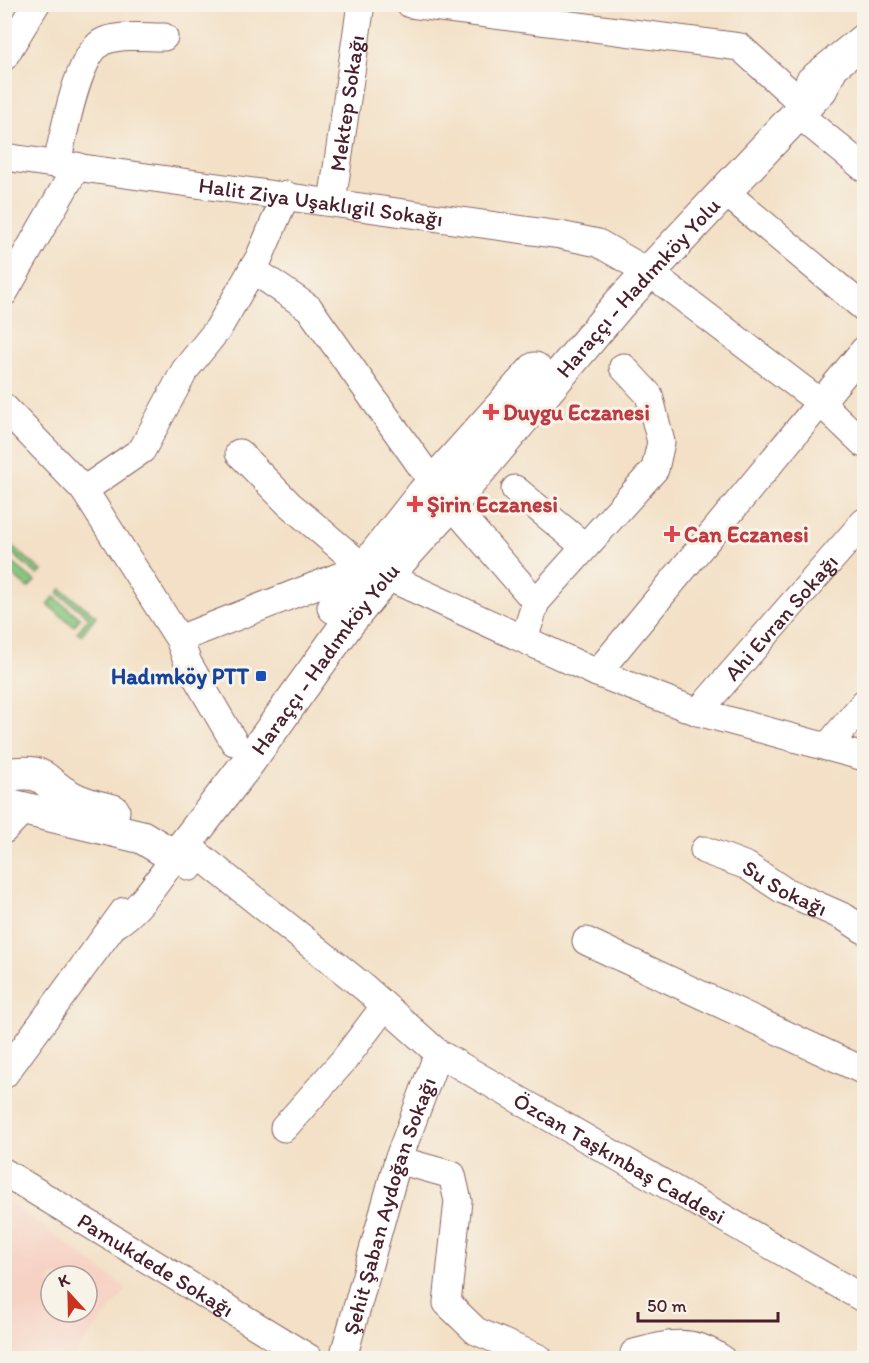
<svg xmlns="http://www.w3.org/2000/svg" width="869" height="1363" font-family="Itim,sans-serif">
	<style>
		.built { fill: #f6d2c4; fill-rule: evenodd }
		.green { fill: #85c780; stroke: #687356; stroke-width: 1.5 }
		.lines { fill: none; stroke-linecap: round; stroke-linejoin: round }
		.minor-casing { stroke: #856361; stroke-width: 29 }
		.major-casing { stroke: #856361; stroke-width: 35 }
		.minor { stroke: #fff; stroke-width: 27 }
		.major { stroke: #fff; stroke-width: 33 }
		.health-dot { fill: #e0444e; stroke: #f7f3e8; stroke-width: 2 }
		.transit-dot { fill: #1a4fb4; stroke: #f7f3e8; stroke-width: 2 }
		.labels { text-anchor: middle; stroke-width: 6; stroke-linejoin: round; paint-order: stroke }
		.street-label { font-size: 22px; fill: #4a1f2b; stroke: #f7f3e8 }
		.health-label { font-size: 22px; font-weight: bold; fill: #be3a42; stroke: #f7f3e8; text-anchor: start }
		.transit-label { font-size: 22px; font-weight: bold; fill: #164399; stroke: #f7f3e8; text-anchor: end }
	</style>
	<rect width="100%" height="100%" fill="#f7f3e8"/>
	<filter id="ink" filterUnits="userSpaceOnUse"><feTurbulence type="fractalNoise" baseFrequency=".0167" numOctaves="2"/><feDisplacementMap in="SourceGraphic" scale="12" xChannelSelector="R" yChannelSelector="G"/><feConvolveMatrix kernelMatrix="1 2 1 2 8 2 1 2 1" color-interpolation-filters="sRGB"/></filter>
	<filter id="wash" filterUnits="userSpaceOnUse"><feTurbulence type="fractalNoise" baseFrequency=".008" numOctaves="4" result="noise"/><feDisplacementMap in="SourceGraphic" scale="24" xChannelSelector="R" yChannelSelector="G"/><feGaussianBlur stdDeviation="1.35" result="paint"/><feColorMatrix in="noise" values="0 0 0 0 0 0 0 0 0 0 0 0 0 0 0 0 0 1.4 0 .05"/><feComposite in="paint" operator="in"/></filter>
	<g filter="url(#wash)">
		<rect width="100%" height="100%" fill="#f3e0c6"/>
		<path class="built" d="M4,1198l123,91 -56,69h-66zM51,1276h36v36h-36z"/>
		<path class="green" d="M8,543l34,28 -4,4 -30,-25 -3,4z
			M9,560l26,21 -7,7 -23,-19z
			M61,589l35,27 -15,19 -4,-2 12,-16 -31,-24z
			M54,597l26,21 -6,8 -26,-21z"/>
	</g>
	<g filter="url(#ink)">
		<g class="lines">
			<defs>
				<g id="minor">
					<path d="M410,4l330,43 54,49"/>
					<path d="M4,57l32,-53"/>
					<path d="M798,114l66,54"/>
					<path id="s1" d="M4,157l556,78 38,8 33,19"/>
					<path d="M57,163c7,-28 20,-110 47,-122 18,-7 41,-4 60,-4"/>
					<path d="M724,191l140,117"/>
					<path id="s2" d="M332,202l29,-198"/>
					<path d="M252,269l57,39 124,175"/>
					<path d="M649,272l172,131 43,41"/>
					<path d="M4,293l73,-127"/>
					<path d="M4,407l80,83 95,149 9,24 46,79"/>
					<path d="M515,489l70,58"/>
					<path d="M84,490l58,-40 43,-80 33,-41 41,-71 27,-63"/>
					<path d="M451,504l85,98"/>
					<path d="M386,576l211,97 101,39 166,45"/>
					<path d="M179,639l184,-72 -74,-63 -50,-51"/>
					<path d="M524,639l12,-37 119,-133 6,-27 -12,-47 -26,-28"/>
					<path d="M597,673l267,-323"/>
					<path id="s3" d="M698,712l166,-190"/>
					<path d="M827,747l37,-44"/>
					<path d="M4,830l19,-20"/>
					<path id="s4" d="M185,844l180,144 73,65 426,246"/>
					<path id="s5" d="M704,850l43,16 36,24 61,27 20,13"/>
					<path d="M115,925c25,-15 43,-45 60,-68l15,10"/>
					<path d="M586,941l278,130"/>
					<path d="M4,1075l120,-164"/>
					<path d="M284,1128l60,-68 40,-53"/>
					<path d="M398,1160l54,15 6,26 -11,102 29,28 63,27"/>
					<path id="s6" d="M4,1172l305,186"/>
					<path d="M634,1353c34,-9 55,-16 87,5"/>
					<path id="s7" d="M343,1358l55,-198 40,-107"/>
				</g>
				<g id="major">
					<path d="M812,82l52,-42"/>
					<path d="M334,607l89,-113 112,-125"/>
					<path d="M4,775c47,-7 34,6 68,23 13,7 28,10 41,13"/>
					<path id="s8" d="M4,804l138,33 33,20 72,-93 101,-141 38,-47 65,-72 169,-201 201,-214 10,-21"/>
				</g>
			</defs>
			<use href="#minor" class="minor-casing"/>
			<use href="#major" class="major-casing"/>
			<use href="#minor" class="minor"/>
			<use href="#major" class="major"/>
		</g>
	</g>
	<g class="health-dot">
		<path d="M488 403h6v6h6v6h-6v6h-6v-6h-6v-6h6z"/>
		<path d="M412 495h6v6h6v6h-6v6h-6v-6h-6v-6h6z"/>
		<path d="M669 525h6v6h6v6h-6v6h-6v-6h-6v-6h6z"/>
	</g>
	<rect class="transit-dot" x="255" y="670" width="12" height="12" rx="3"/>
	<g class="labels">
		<g class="street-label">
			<text dy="8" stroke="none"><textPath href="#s2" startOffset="100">Mektep Sokağı</textPath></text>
			<text dy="8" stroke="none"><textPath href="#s1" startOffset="320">Halit Ziya Uşaklıgil Sokağı</textPath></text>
			<text dy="8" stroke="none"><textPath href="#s8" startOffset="915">Haraççı - Hadımköy Yolu</textPath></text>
			<text dy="8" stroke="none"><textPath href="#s3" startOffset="126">Ahi Evran Sokağı</textPath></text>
			<text dy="8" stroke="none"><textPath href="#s8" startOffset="429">Haraççı - Hadımköy Yolu</textPath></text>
			<text dy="8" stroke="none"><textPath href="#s5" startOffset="90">Su Sokağı</textPath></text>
			<text dy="8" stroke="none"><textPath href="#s4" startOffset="538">Özcan Taşkınbaş Caddesi</textPath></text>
			<text dy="8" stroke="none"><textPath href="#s7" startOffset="159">Şehit Şaban Aydoğan Sokağı</textPath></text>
			<text dy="8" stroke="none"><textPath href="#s6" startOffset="178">Pamukdede Sokağı</textPath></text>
		</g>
		<g class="health-label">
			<text x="503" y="420">Duygu Eczanesi</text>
			<text x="427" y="512">Şirin Eczanesi</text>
			<text x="684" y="542">Can Eczanesi</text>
		</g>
		<g class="transit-label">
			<text x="249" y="684">Hadımköy PTT</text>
		</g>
	</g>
	<rect width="869" height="1363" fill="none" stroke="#f7f3e8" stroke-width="24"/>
	<g transform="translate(69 1294) rotate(338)"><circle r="28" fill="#f7f3e8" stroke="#b29e9c" stroke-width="1.5"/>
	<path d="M0-4.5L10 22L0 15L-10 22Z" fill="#c8321e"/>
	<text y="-9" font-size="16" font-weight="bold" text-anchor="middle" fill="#4a1f2b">K</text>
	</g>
	<path d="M638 1312v9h140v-9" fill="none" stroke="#4a1f2b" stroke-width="3"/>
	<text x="647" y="1312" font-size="18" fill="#4a1f2b" stroke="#f7f3e8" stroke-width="4.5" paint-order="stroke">50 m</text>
</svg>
